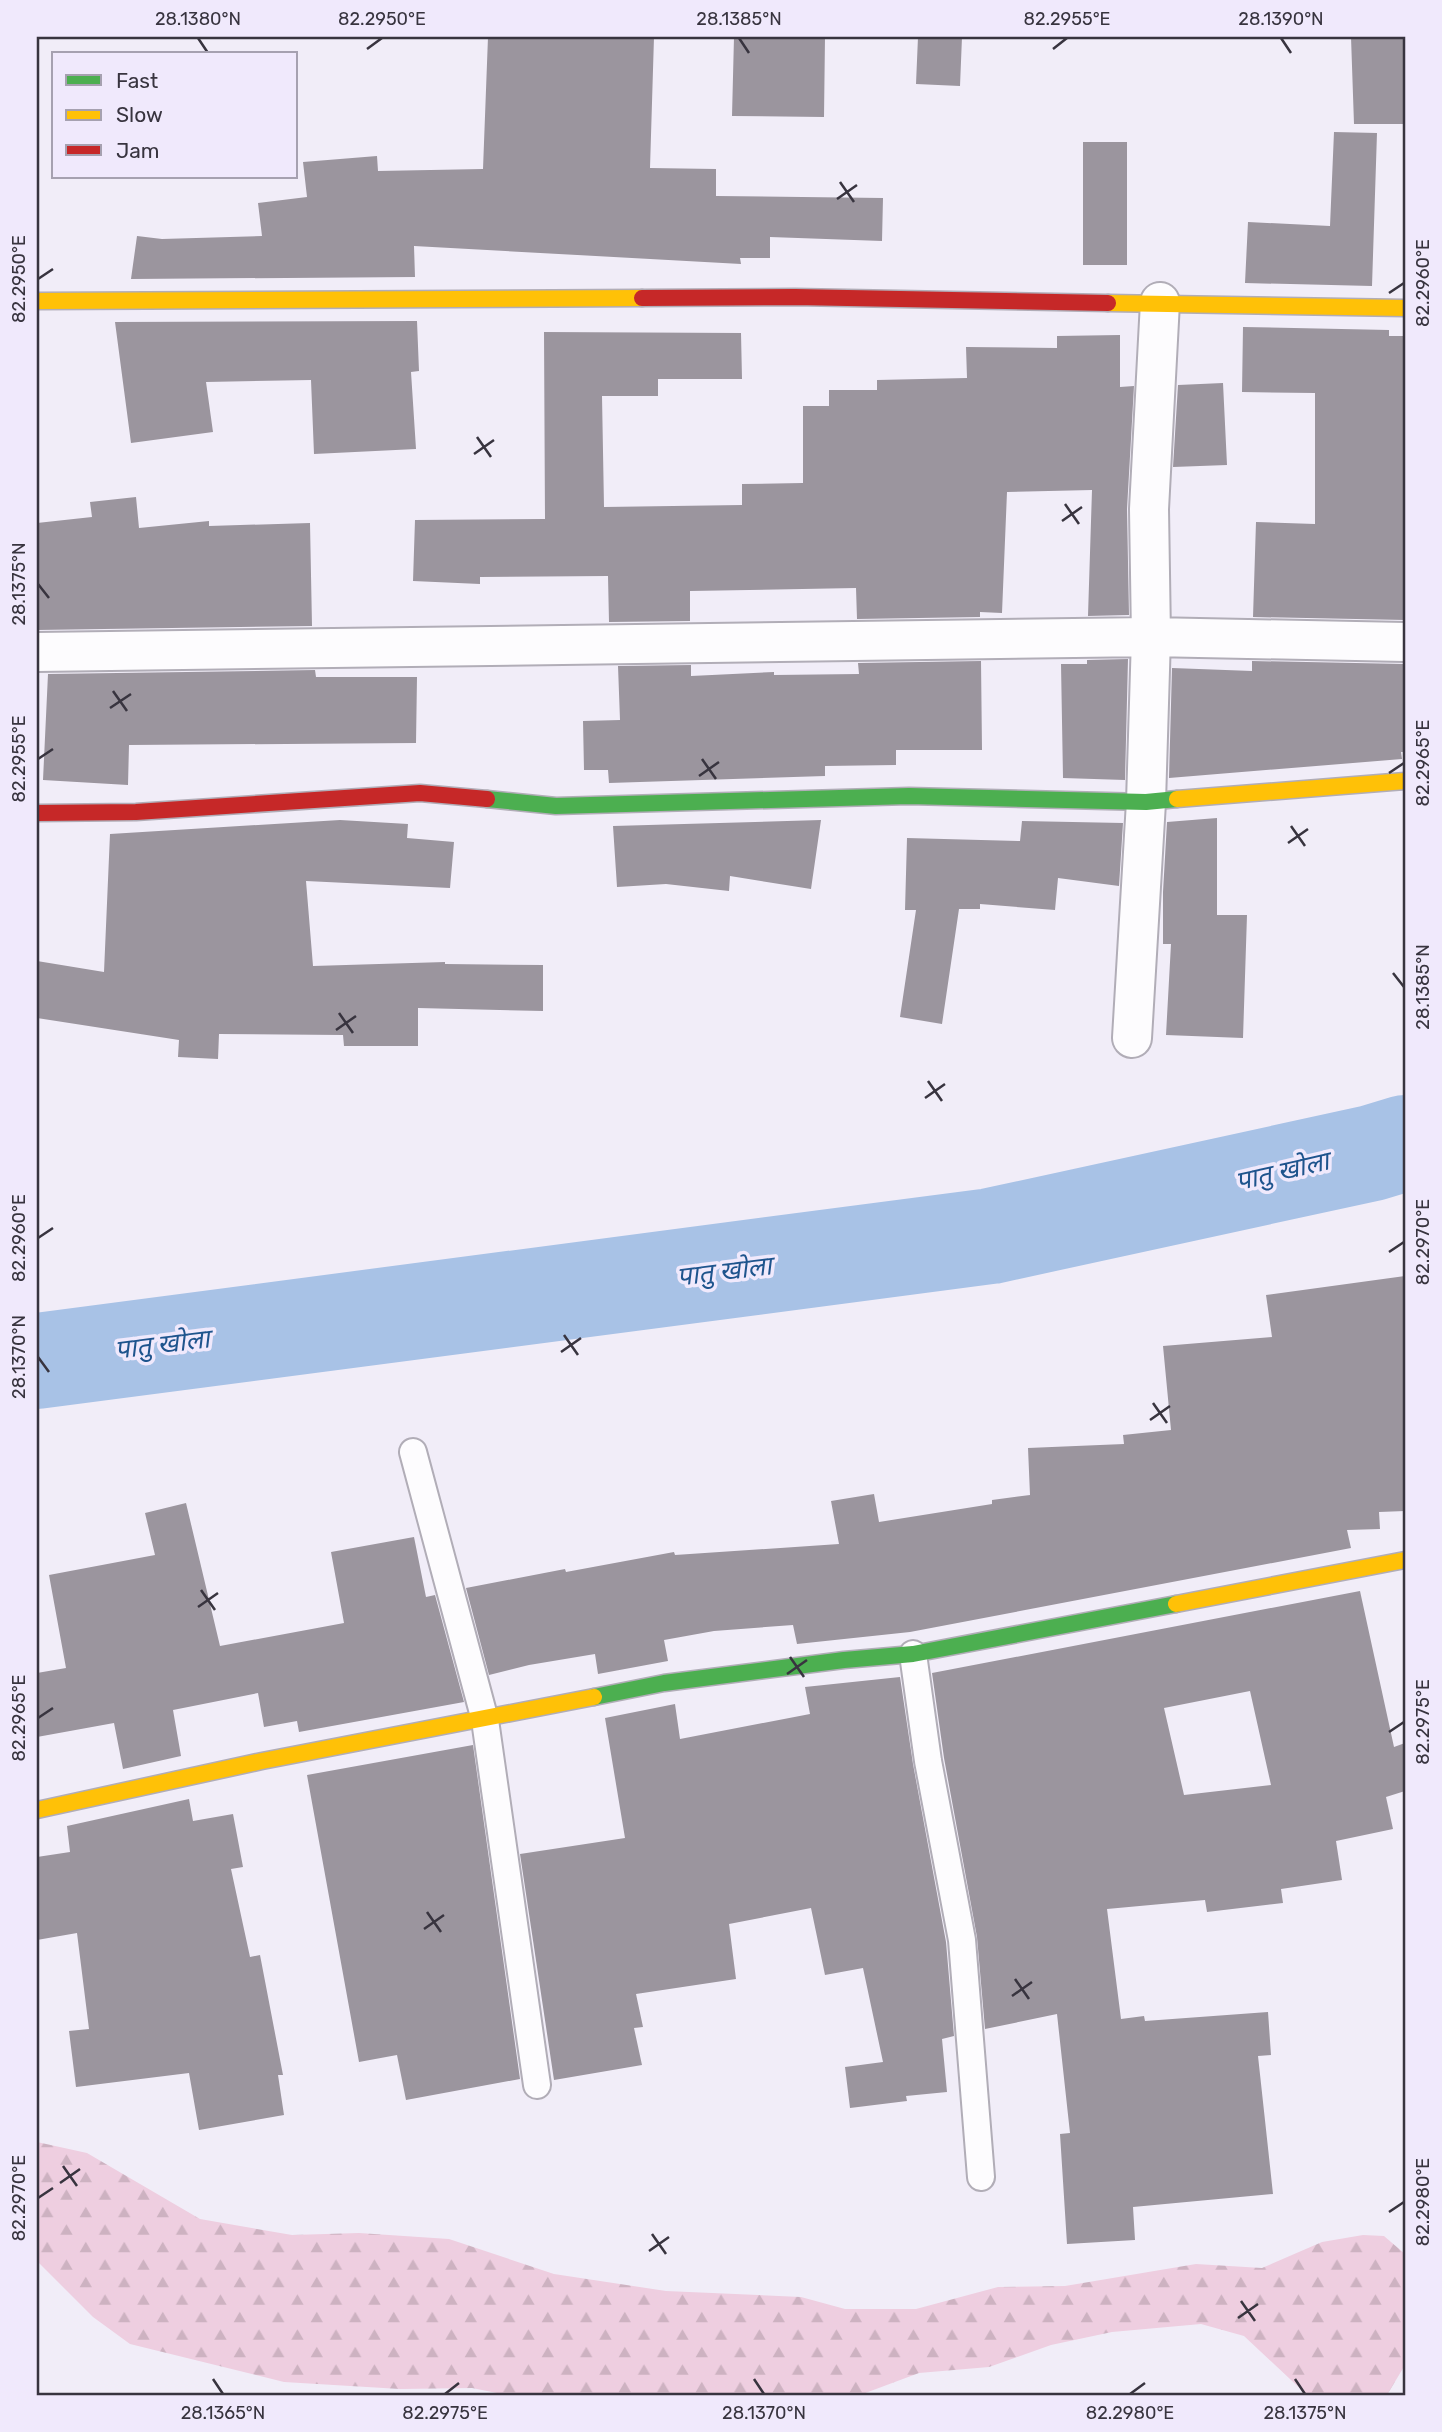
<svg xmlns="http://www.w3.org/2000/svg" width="1442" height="2432" font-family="Rubik,'Noto Sans Devanagari',sans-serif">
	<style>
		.forest { fill: url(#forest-firs) }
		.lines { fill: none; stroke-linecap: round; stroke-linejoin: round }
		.river { stroke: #a8c2e6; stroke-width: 96 }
		.building { fill: #9b959e; fill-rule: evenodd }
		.lane-casing { stroke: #b1adb7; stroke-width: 30 }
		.street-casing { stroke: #b1adb7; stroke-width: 42 }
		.fast-casing { stroke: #b1adb7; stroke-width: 19 }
		.slow-casing { stroke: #b1adb7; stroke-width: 19 }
		.jam-casing { stroke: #b1adb7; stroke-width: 19 }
		.lane { stroke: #fdfcfe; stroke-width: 26 }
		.street { stroke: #fdfcfe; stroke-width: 38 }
		.fast { stroke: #4caf50; stroke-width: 16 }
		.slow { stroke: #ffc107; stroke-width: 16 }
		.jam { stroke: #c62828; stroke-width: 16 }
		.ticks { fill: none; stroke: #38343f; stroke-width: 2.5 }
		.labels { text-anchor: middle; stroke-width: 7; stroke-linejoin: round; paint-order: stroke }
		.water-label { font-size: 26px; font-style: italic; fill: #1e548d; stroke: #f0e9fc }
		.neatline { fill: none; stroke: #38343f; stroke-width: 2.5 }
		.ticks-label { font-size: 18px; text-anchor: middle; fill: #38343f }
	</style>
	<defs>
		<pattern id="forest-firs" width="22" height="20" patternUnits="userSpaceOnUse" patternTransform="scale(1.75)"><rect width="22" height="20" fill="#eecee0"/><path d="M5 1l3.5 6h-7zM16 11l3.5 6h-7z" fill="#cdb2c1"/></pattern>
	</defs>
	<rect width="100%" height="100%" fill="#f1edf8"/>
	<path class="forest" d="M37,2142l50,11 113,66 92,16 67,-2 90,6 105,35 112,17 135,6 44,12h71l82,-22 67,-1 131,-22 66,4 60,-26 41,-7 21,1 21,18v111l-18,30h-80l-63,-59 -43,-12 -89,8 -61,13 -62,22 -70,6 -59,22h-353l-35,-7 -72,1 -116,-7 -154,-38 -37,-27 -56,-56z"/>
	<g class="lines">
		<path class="river" d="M37,1361l954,-125 381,-83 33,-10"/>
	</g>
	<path class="building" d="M488,37h166l-4,131 66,1v27l167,2 -1,43 -112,-4v21h-30l1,6 -327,-18 1,31 -284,2 6,-43 25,3 100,-3 -4,-33 49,-6 -4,-35 74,-6 1,15 105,-2z
		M734,37h91l-1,80 -92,-1z
		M918,37h44l-2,49 -44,-2z
		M1351,37h54v87h-51z
		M1334,132l43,1 -5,153 -127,-3 3,-61 82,4z
		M1083,142h44v123h-44z
		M417,321l2,50 -8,1 5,77 -102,5 -3,-74 -105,2 7,50 -82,11 -16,-121z
		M1243,327l146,3v6h16v284l-152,-3 3,-95 59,2v-131l-73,-1z
		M544,332l197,1 1,46h-84v17h-56l2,111 138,-2v-21l61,-1v-77h26v-16h48v-10l90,-2 -1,-31 91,1v-12l63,-1v52l14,-1 -7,123 2,106 -41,1 4,-126 -85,2 -5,121 -22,-1v5l-123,2 -1,-31 -166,3v30l-81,1 -1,-46 -128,1v7l-67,-3 2,-61 130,-1z
		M1223,383l4,82 -54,2 5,-82z
		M136,497l3,31 70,-7v5l101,-3 2,103 -275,4v-107l55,-6 -2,-15z
		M1128,659l-3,121 -62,-2 -2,-114h26v-4z
		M981,661l1,89h-86v15l-71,1v10l-216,7 -1,-13h-24l-1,-49 37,-1 -2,-54 73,-1v11l83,-4v3l85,-1 -1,-11z
		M1252,661l152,3 1,88h-4l1,7 -233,19 3,-110 80,3z
		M315,670l1,7h101l-1,66 -287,2 -1,40 -85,-5 5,-106z
		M1217,818v97h30l-4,123 -77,-3 5,-91h-8v-52l4,-70z
		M340,820l68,4 -1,14 47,4 -4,46 -144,-7 7,85 132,-4v2l98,1v46l-125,-3v38h-74l-1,-11 -124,-1 -1,25 -40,-2 1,-17 -142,-22v-57l67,11 6,-138z
		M821,820l-10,69 -81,-13 -1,15 -63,-7 -49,3 -4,-61z
		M1022,821l101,2 -4,63 -61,-8 -3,32 -75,-6v5h-21l-17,115 -42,-7 16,-107h-11l2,-72 113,3z
		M1405,1276v235l-26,1 1,17 -33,1 4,18 -441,84 -113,12 -4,-19 -79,6 -50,9 4,21 -70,13 -3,-20 -66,11 -40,10 -23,-87 99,-19 1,3 108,-20 1,3 164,-11 -8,-43 43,-7 5,28 113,-18v-4l38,-5 -2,-47 96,-4 -1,-9 48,-5 -8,-84 109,-9 -6,-42z
		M186,1503l34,143 124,-23 -13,-71 83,-15 12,60 9,-2 29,107 -165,30 -2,-11 -33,6 -6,-34 -85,17 8,46 -58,13 -9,-46 -77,14v-64l29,-5 -17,-93 106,-20 -10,-42z
		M1360,1591l34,156 11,-4v48l-19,6 7,32 -57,12 6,39 -61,9 2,14 -76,9 -2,-12 -98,9 14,110 23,-3 1,5 123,-9 3,43 -13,1 15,138 -140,13 2,33 -68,4 -7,-110 10,-1 -13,-119 -72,15 -8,-92 -33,-179 -12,-85zM1250,1691l21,94 -87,10 -20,-87z
		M900,1677l13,87 33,178 8,94 -12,3 5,53 -41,4 1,5 -57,7 -5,-41 38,-5 -20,-94 -38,7 -14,-67 -82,16 7,55 -100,15 7,33 -9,1 8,37 -88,15 -34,-226 105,-16 -20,-120 70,-14 5,35 130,-25 -5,-27z
		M473,1745l47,334 -114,21 -9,-45 -38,7 -52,-287z
		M189,1799l4,22 40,-7 10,53 -12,2 19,88 10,-2 23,120h-5l6,40 -85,15 -10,-57 -113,14 -7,-56 20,-2 -12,-96 -40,7v-83l33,-5 -3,-26z"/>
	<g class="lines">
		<defs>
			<path id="lane" d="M413,1452l72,268 52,365
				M913,1654l15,107 34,179 19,237"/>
			<path id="street" d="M37,652l1114,-15 254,5
				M1132,1038l14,-236 5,-165 -2,-128 11,-207"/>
			<path id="fast" d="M487,799l69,7 353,-10 237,6 31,-3
				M594,1697l70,-14 180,-23 69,-6 263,-50"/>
			<path id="slow" d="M37,301l605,-3
				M1108,303l297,5
				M1177,799l228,-18
				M1176,1604l229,-44
				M37,1810l225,-49 332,-64"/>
			<path id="jam" d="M642,298l153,-1 313,6
				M37,813l99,-1 284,-19 67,6"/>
		</defs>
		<use href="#lane" class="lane-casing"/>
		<use href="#street" class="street-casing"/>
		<use href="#fast" class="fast-casing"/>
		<use href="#slow" class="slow-casing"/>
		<use href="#jam" class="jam-casing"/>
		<use href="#lane" class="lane"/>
		<use href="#street" class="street"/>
		<use href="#fast" class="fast"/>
		<use href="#slow" class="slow"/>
		<use href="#jam" class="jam"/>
	</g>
	<path class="ticks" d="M198,38l10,15M739,38l10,15M1281,38l10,15M367,49l15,-11M1053,49l14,-11M840,182l14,20M837,199l20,-14M38,279l15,-10M1389,293l15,-10M477,437l14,20M474,454l20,-14M1065,504l14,20M1062,521l20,-14M38,584l11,14M113,691l14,20M110,708l21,-14M38,759l15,-10M702,759l14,20M1389,773l15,-10M699,776l20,-14M1291,826l14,20M1288,843l20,-14M1393,973l11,14M339,1013l14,20M336,1030l20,-14M928,1081l14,20M925,1098l20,-14M38,1238l15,-10M1389,1252l15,-10M564,1335l14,20M561,1352l20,-14M38,1357l11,15M1153,1403l14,20M1150,1420l20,-14M201,1590l14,20M198,1607l20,-14M790,1657l14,20M787,1674l20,-14M38,1718l15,-10M1389,1732l15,-10M427,1912l14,20M424,1929l20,-14M1015,1979l14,20M1012,1996l20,-14M63,2166l14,20M60,2183l20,-14M38,2198l15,-10M1389,2212l15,-10M652,2234l14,20M649,2251l20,-14M1241,2301l14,20M1238,2318l20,-14M213,2379l10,15M754,2379l10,15M1295,2379l10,15M445,2394l14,-11M1130,2394l15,-11"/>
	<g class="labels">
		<g class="water-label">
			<text transform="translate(1282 1171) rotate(-13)" y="9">पातु खोला</text>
			<text transform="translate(724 1271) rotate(-7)" y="9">पातु खोला</text>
			<text transform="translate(162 1344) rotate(-7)" y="9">पातु खोला</text>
		</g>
	</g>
	<rect width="1442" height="2432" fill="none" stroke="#f0e9fc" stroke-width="77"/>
	<rect x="52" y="52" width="245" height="126" fill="#f0e9fc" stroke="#a6a1b0" stroke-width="2"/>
	<rect x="66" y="75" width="35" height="10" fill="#4caf50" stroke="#a6a1b0" stroke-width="2"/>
	<text x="116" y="88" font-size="21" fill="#38343f">Fast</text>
	<rect x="66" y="110" width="35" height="10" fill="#ffc107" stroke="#a6a1b0" stroke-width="2"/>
	<text x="116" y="122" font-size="21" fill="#38343f">Slow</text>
	<rect x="66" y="145" width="35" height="10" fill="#c62828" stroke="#a6a1b0" stroke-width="2"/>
	<text x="116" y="158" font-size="21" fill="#38343f">Jam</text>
	<rect x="38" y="38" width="1366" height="2356" class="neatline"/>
	<g class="ticks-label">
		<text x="198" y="25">28.1380°N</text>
		<text x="382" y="25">82.2950°E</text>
		<text x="739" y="25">28.1385°N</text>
		<text x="1067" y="25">82.2955°E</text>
		<text x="1281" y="25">28.1390°N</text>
		<text transform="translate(19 279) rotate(-90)" y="6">82.2950°E</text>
		<text transform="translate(1423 283) rotate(-90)" y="6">82.2960°E</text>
		<text transform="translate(19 584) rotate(-90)" y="6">28.1375°N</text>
		<text transform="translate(19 759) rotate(-90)" y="6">82.2955°E</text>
		<text transform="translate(1423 763) rotate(-90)" y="6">82.2965°E</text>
		<text transform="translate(1423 987) rotate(-90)" y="6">28.1385°N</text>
		<text transform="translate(19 1238) rotate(-90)" y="6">82.2960°E</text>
		<text transform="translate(1423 1242) rotate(-90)" y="6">82.2970°E</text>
		<text transform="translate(19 1357) rotate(-90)" y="6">28.1370°N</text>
		<text transform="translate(19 1718) rotate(-90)" y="6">82.2965°E</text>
		<text transform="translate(1423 1722) rotate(-90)" y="6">82.2975°E</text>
		<text transform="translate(19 2198) rotate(-90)" y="6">82.2970°E</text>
		<text transform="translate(1423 2202) rotate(-90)" y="6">82.2980°E</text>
		<text x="223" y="2419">28.1365°N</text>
		<text x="445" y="2419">82.2975°E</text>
		<text x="764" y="2419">28.1370°N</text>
		<text x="1130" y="2419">82.2980°E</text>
		<text x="1305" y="2419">28.1375°N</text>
	</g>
</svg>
